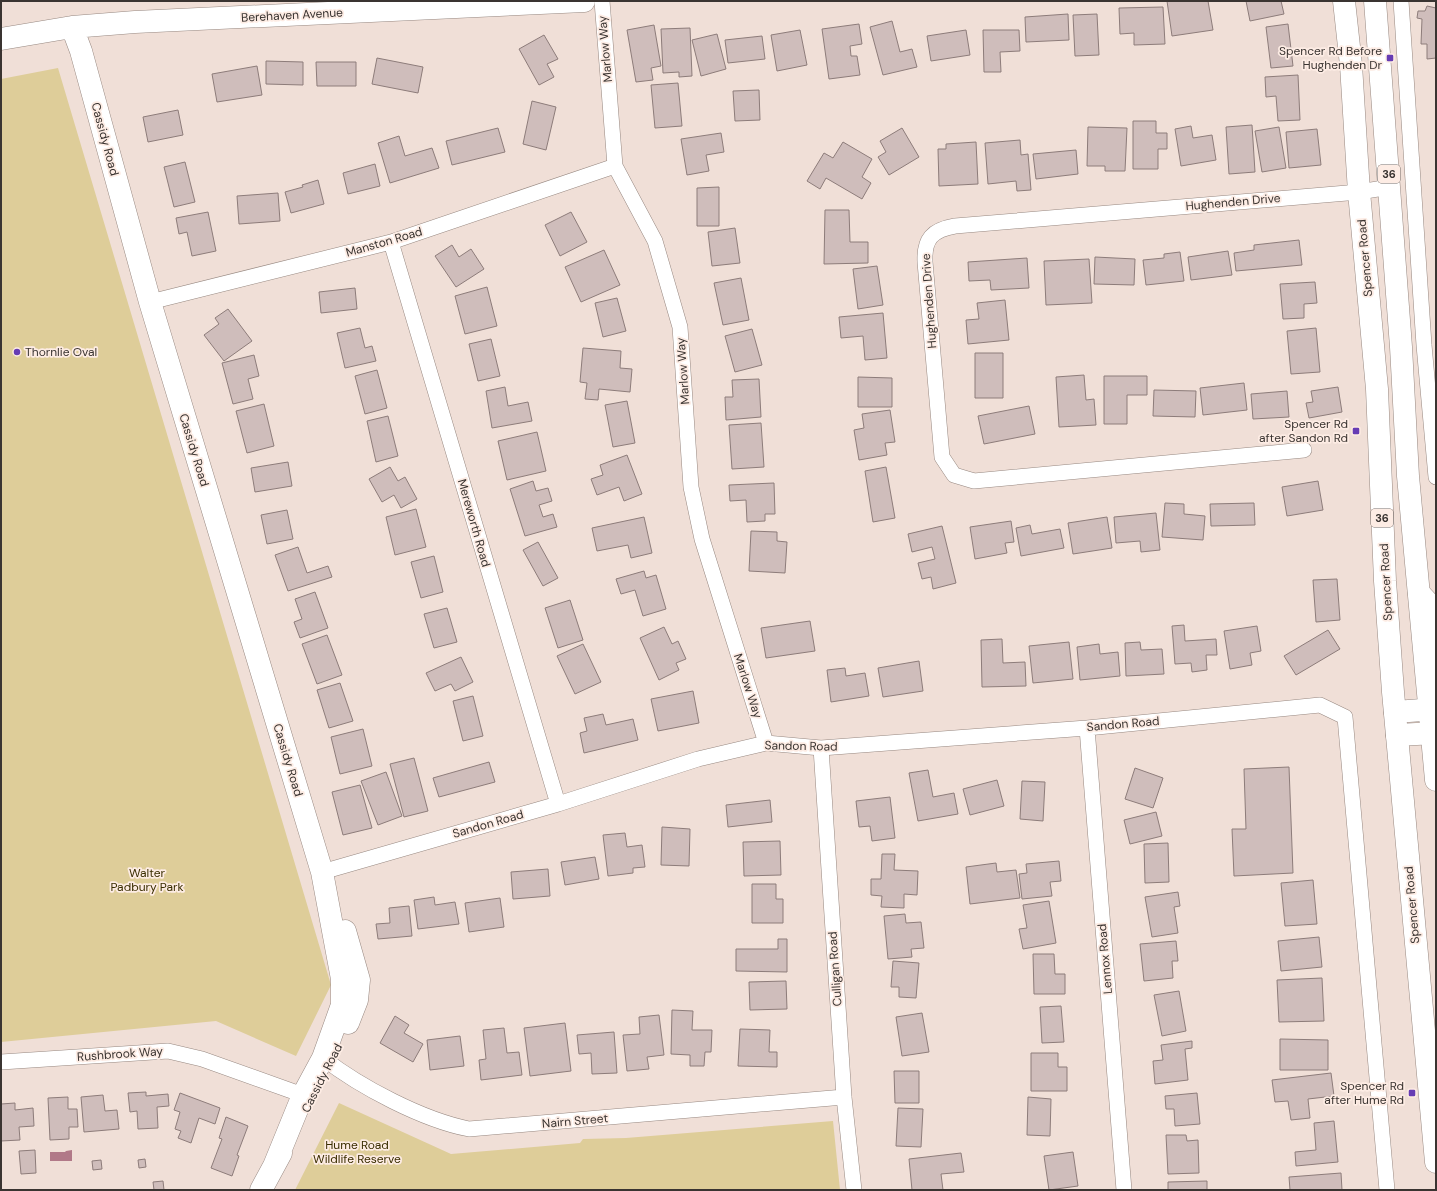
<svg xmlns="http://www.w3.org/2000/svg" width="1437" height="1191" font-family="'DM Sans',sans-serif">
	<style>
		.green { fill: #decd99 }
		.water { fill: #b17988 }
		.building { fill: #cfbdbb; stroke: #8d7c7a }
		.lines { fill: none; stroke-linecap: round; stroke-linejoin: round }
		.street-casing { stroke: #978881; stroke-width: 16 }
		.secondary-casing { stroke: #978881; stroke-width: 23 }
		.primary-casing { stroke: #978881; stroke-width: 23 }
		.street { stroke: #fff; stroke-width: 15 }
		.secondary { stroke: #fff; stroke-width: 22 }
		.primary { stroke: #fff; stroke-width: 22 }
		.poi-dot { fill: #663cb4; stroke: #fdece4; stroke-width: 1.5 }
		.labels { text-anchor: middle; stroke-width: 3.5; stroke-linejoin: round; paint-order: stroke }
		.shield { fill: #fdece4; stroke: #746b67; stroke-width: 1 }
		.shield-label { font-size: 11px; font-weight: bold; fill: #3a3431 }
		.street-label { font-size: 12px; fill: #3a3431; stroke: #fdece4 }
		.poi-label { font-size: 12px; fill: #3a3431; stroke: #fdece4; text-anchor: end }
		.park-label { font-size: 12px; fill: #392d00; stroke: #fdece4 }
	</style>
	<rect width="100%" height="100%" fill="#f0dfd7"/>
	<path class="green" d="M58,68l273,917 -35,71 -80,-35 -215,21v-963z
		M339,1103l112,51 129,-11 3,-4 43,-1 207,-17 7,69h-545z"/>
	<path class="water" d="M72,1150v11h-22v-9h15l1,-1z"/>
	<path class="building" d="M1167,1h41l5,29 -41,6z
		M1246,1h35l3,13 -34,7z
		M1427,6l9,2v50l-9,1v-15h-6l1,-25 -5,-1 1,-7h7z
		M1163,7l2,37 -31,1v-12l-14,1 -1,-26z
		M1068,14l1,26 -43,2 -1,-25z
		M1097,14l2,41 -24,1 -2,-41z
		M892,21l8,31 12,-3 5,18 -34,8 -13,-48z
		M859,24l3,20 -12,2 1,10h6l3,19 -31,4 -7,-50z
		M1288,24l5,42 -22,2 -5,-41z
		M654,25l7,41 -10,2 2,12 -17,2 -9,-52z
		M690,28l2,48 -13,1v-5l-16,1 -2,-44z
		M800,30l7,35 -30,6 -6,-36z
		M966,30l4,25 -39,6 -4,-25z
		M983,30h36l1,21 -20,1 1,20h-17z
		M717,34l9,35 -25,7 -9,-36z
		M544,35l14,24 -11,5 7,13 -15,8 -20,-36z
		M762,36l3,23 -37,4 -3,-23z
		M377,58l46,9 -5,26 -46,-9z
		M266,61l37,1v23l-37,-1z
		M316,62h40v24h-39z
		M257,66l5,29 -45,7 -5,-28z
		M1298,75l2,45 -22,1 -2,-25 -10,1 -1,-20z
		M678,83l4,43 -27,2 -4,-43z
		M759,90l1,30 -25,1 -2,-30z
		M532,101l24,6 -10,43 -23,-6z
		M178,110l5,25 -35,7 -5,-25z
		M1133,121h23v12h11v16h-9v20h-25z
		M1252,125l3,47 -26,2 -3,-47z
		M1191,126l2,12 19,-3 4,25 -35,6 -6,-37z
		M1088,127l39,1 -2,43h-20v-5h-18z
		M1279,127l7,41 -24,4 -7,-41z
		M498,128l7,24 -53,13 -6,-24z
		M902,128l17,29 -30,18 -11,-18 8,-5 -6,-11z
		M1317,129l4,36 -32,3 -3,-36z
		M721,133l3,19 -18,3 3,16 -22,4 -6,-36z
		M399,136l6,20 27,-8 7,20 -49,15 -12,-40z
		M1020,140l1,15 7,-1 3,36 -14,1 -1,-10 -28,3 -3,-41z
		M843,142l29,17 -10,18 9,6 -9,16 -36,-21 -6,11 -13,-8 17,-28 9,5z
		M976,142l2,42 -39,2 -1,-37h8v-5z
		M1076,150l2,24 -42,5 -3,-25z
		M185,162l10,40 -21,5 -10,-40z
		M375,164l5,22 -32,8 -5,-21z
		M318,180l6,24 -33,9 -6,-21 18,-5 -1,-2z
		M719,187v39h-22v-38z
		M278,193l2,28 -41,3 -2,-28z
		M825,210h24l1,32h18v21l-44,1z
		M208,212l8,39 -24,5 -5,-24 -8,2 -3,-16z
		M571,212l16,30 -27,14 -15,-31z
		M735,228l5,35 -28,3 -4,-34z
		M1299,240l3,25 -66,6 -2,-18 20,-3v-5z
		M452,245l7,12 12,-8 13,20 -28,18 -21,-31z
		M604,250l16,35 -39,17 -16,-35z
		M1228,251l4,24 -41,5 -3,-23z
		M1180,252l4,29 -38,4 -3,-25 21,-2v-4z
		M1095,257l40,2 -1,26 -40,-1z
		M1027,258l2,30 -38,2 -1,-10 -21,1 -1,-19z
		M1089,259l3,44 -46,2 -2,-44z
		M877,266l6,39 -25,4 -5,-40z
		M741,278l8,42 -26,5 -9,-42z
		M1315,282l2,21 -13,1v14l-21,1 -3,-35z
		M487,287l10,39 -32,8 -10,-38z
		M355,288l2,21 -36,4 -2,-21z
		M617,298l9,33 -23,6 -8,-34z
		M1005,300l4,40 -41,4 -2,-24 13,-1 -2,-16z
		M228,309l24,32 -28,20 -20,-26 15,-11 -4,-6z
		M883,313l4,45 -22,2 -2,-24 -22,2 -2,-21z
		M360,328l5,20 7,-2 4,15 -31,7 -8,-35z
		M1316,328l4,44 -29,2 -4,-43z
		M752,329l10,36 -27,7 -10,-36z
		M491,339l9,37 -22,5 -9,-37z
		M583,348l38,3 -1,17 12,1 -2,23 -31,-3 -1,11 -13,-1 2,-16 -7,-1z
		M975,353h28v45h-28z
		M254,355l5,21 -11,3 5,20 -20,5 -11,-41z
		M377,370l10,38 -22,6 -10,-38z
		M1084,375l2,25 8,-1 2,26 -37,2 -3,-50z
		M1104,376h43v19h-20v29h-23z
		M858,377l34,1v29h-34z
		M759,379l2,38 -35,3 -1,-23h8l-1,-17z
		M1244,383l3,27 -44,5 -3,-27z
		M505,387l3,19 20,-4 4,19 -40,7 -6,-37z
		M1338,387l4,25 -33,6 -3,-15 7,-1 -2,-11z
		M1154,390l42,1 -1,26 -42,-1z
		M1287,391l2,26 -36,2 -2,-25z
		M627,401l8,42 -22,4 -8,-42z
		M264,404l10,42 -27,7 -11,-42z
		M1029,406l6,28 -51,10 -6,-28z
		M890,410l5,32 -10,1 2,12 -28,5 -5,-30 10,-2 -2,-14z
		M388,416l10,40 -22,6 -9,-41z
		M761,423l3,44 -32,2 -3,-44z
		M537,432l9,39 -39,9 -9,-39z
		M627,455l15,39 -18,7 -5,-14 -22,8 -6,-16 12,-4 -3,-10z
		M288,462l4,24 -37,6 -4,-24z
		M390,467l8,14 7,-4 12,22 -16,9 -7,-13 -12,7 -13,-23z
		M886,467l9,51 -22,4 -8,-51z
		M533,481l3,10 12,-3 4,13 -13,4 4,12 10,-3 4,13 -32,9 -15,-47z
		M1318,481l5,29 -36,6 -5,-29z
		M774,483l1,31h-10v7l-18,1 -1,-22 -16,1 -1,-16z
		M1165,503l19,1v10l21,2 -2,24 -41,-3z
		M1254,503l1,22 -44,1 -1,-22z
		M416,509l10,38 -31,8 -9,-38z
		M287,510l6,29 -26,5 -6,-29z
		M1156,513l4,37 -19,2 -1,-11 -24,2 -2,-26z
		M644,517l8,36 -21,5 -3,-13 -31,6 -5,-23z
		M1107,517l5,31 -39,6 -5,-31z
		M1011,521l3,21 -9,1 2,10 -32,6 -5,-32z
		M1030,525l2,9 28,-5 4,19 -43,8 -5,-28z
		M942,526l14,57 -23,6 -2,-12 -9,2 -4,-16 17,-4 -3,-12 -20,5 -4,-18z
		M751,531l26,1v9l10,1 -2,31 -36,-2z
		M538,542l20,36 -15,8 -20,-36z
		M298,547l9,26 21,-7 4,11 -44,14 -13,-36z
		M434,556l9,36 -22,6 -10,-36z
		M644,571l2,7 10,-3 10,34 -23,7 -8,-26 -14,4 -5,-15z
		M1337,579l3,41 -24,2 -3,-42z
		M315,592l13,36 -28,10 -6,-16 8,-3 -7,-20z
		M570,600l13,40 -25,8 -13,-40z
		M447,608l10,34 -23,6 -10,-34z
		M810,621l5,30 -49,7 -5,-30z
		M1184,625l1,16 31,-2 1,16h-11l1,15 -15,2 -1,-9 -16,1 -3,-38z
		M1257,626l4,25 -11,2 2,12 -22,4 -6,-38z
		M664,627l8,17 6,-3 8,18 -10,4 3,7 -20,10 -19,-42z
		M1328,630l12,19 -44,26 -12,-19z
		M327,635l15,40 -25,9 -15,-40z
		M1002,639l1,24 22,-1 1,24 -44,1 -1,-47z
		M1069,642l4,37 -40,4 -4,-37z
		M1140,642l1,8 21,-1 2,25 -38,2 -1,-33z
		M583,644l18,38 -26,12 -18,-38z
		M1099,644l1,10 18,-2 2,24 -40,4 -3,-33z
		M461,657l12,25 -18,9 -4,-7 -16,7 -9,-18z
		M919,661l4,30 -40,6 -5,-29z
		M845,668l1,8 19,-3 4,23 -38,6 -4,-32z
		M340,683l13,38 -24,7 -12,-38z
		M693,691l6,32 -41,8 -7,-32z
		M473,696l10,40 -20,5 -10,-40z
		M603,714l3,11 27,-6 5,21 -54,13 -4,-20 7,-2 -3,-13z
		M363,729l9,37 -32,8 -9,-37z
		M414,758l14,53 -24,6 -14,-53z
		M489,762l6,20 -56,15 -6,-19z
		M1289,767l4,106 -59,3 -2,-47h14l-2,-60z
		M1135,768l28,10 -10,30 -28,-9z
		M928,770l5,27 21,-4 4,21 -40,7 -9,-48z
		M386,772l16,44 -24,9 -17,-44z
		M997,780l7,26 -34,9 -7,-26z
		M1022,781l23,1 -2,39 -23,-2z
		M360,785l12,43 -29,7 -11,-43z
		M890,797l5,41 -23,3 -2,-15 -11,1 -3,-26z
		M770,800l2,22 -44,5 -2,-22z
		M1156,812l6,24 -32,8 -6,-24z
		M662,827l28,2 -1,37 -28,-1z
		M625,833l2,14 15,-2 3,22 -12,1v5l-25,3 -5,-41z
		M780,841l1,34 -37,1 -1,-34z
		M1168,843l1,39 -24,1 -1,-39z
		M882,854h13l-1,16 24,1 -1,24 -13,-1v14l-23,-1 1,-11 -11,-1v-16h10z
		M595,857l4,22 -34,6 -4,-23z
		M1059,861l2,20 -11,1 2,14 -30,3 -3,-25 8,-1 -1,-9z
		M996,863l1,9 19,-2 4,28 -50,6 -4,-37z
		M548,869l2,27 -37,3 -2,-27z
		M1313,880l4,44 -32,2 -4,-43z
		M752,884h24v15h7v24h-31z
		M1178,892l2,14 -6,1 4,26 -26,4 -7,-40z
		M434,897l1,8 20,-3 4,22 -41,5 -4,-29z
		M500,898l4,29 -35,5 -4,-29z
		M1049,901l7,42 -33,6 -4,-20 8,-1 -4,-23z
		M409,906l3,30 -34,3 -2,-15 14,-1 -1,-15z
		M905,914l1,9 15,-1 3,26 -13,1 1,8 -24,2 -4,-43z
		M1319,937l3,30 -41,4 -3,-30z
		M778,939h9v33l-51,-1v-22h42z
		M1176,941l2,20h-6l1,17 -29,3 -4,-37z
		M1033,954h21l1,20h10v20h-31z
		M893,961l26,2 -3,35 -17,-1v-10h-8z
		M1322,978l2,43 -45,1 -2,-42z
		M786,981l1,28 -37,1 -1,-28z
		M1179,991l7,40 -24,5 -8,-41z
		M1061,1006l3,36 -22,1 -2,-36z
		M672,1010l21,1 -1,19h20l-1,22h-6l-1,14h-14v-11l-19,-1z
		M922,1013l7,39 -27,4 -6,-39z
		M659,1015l5,40 -17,2 2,12 -22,2 -4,-36 17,-1 -1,-17z
		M395,1016l14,9 -5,8 19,11 -10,18 -33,-19z
		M565,1023l6,48 -41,5 -6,-48z
		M504,1028l3,25 12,-1 3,23 -41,5 -2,-20 7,-1 -3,-29z
		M740,1029l30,1 -1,22h8v15l-39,-1z
		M614,1032l3,41 -25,1 -1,-21 -12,1 -2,-19z
		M460,1036l4,30 -34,4 -3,-30z
		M1280,1039l48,1v30h-48z
		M1192,1041v7l-7,1 3,31 -33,4 -2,-23 10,-1 -2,-15z
		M1031,1053h27v14h9v24h-36z
		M894,1071h25v32h-24z
		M1331,1073l3,23 -26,3 2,19 -19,2 -3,-19 -13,1 -3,-22z
		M146,1092v4l22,-2 1,12 -12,1 1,21 -20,1 -1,-18 -7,1 -2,-19z
		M180,1093l40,15 -5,16 -16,-6 -8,25 -13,-5 3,-7 -6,-2 5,-17 -6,-2z
		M1197,1093l3,31 -25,2 -1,-17h-8l-1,-13z
		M103,1095l2,16 12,-1 2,19 -35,3 -3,-35z
		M68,1097v12h9l1,18h-9v12l-19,1 -2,-42z
		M1028,1097l23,2 -1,37 -23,-1z
		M15,1103v7l18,-2 1,18 -15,1 1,13 -19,1v-37z
		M898,1108l25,1 -2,38 -25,-1z
		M226,1117l22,9 -11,29 2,1 -7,20 -21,-8 11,-29 -3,-1z
		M1334,1121l4,41 -42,4 -1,-14 21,-2 -2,-27z
		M1166,1135h20l1,6 11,-1 1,33 -31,1z
		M35,1150l1,23 -15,1 -2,-23z
		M1073,1152l5,34 -29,4 -5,-34z
		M961,1153l3,19 -23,2 2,16h-31l-3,-31z
		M145,1159l1,8 -7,1 -1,-8z
		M101,1160l1,9 -9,1 -1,-9z
		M1341,1173l1,17h-52l-1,-13z
		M163,1181l1,9h-10l-1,-8z
		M1207,1181v9h-39v-8z"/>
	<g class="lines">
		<defs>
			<path id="street" d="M602,1l13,165 40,75 25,86 11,160 11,52 64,204
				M1401,1l23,344 12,132
				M391,242l167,562
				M150,302l241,-60 224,-76
				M1304,450l-330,31 -20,-6 -12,-18 -17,-195c-1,-23 7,-32 30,-36l404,-34 31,-5
				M1087,728l37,462
				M821,748l23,349 10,93
				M322,872l236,-68 140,-45 68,-16 55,5 266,-20 233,-23 25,12 42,473
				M323,1058c37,29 100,62 146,71l375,-32
				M1,1062l167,-11 34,8 101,36"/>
			<path id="secondary" d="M72,27l9,24 69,251 172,570 20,107v26l-19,53 -20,37 -29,71
				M1,39l71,-12 63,-5 449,-21
				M1419,593l12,13 5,39
				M1395,712l41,-3
				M1397,735l39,-2
				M345,931l14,49 -2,20 -9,23
				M261,1190l20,-37"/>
			<path id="primary" d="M1344,1l7,64 8,127 18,197 8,192 8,111 43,470
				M1375,1l26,346 7,129 28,304"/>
		</defs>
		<use href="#street" class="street-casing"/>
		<use href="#secondary" class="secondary-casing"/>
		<use href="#primary" class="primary-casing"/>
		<use href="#street" class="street"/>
		<use href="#secondary" class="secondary"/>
		<use href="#primary" class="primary"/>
	</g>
	<g class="poi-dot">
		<rect x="1386" y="54" width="8" height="8" rx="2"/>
		<circle cx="17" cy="352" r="4"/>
		<rect x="1352" y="427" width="8" height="8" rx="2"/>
		<rect x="1408" y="1089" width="8" height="8" rx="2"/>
	</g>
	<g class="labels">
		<g class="shield">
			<rect x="1378" y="165" width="22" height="18" rx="3"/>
			<rect x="1371" y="509" width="22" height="18" rx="3"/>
		</g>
		<g class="shield-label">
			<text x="1389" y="178">36</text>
			<text x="1382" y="522">36</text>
		</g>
		<g class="street-label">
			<text transform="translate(292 15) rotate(-3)" y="4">Berehaven Avenue</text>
			<text transform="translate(605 49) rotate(-95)" y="4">Marlow Way</text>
			<text transform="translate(105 139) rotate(75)" y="4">Cassidy Road</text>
			<text transform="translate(1233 202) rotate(-5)" y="4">Hughenden Drive</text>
			<text transform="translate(384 242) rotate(-16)" y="4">Manston Road</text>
			<text transform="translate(1365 258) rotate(-95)" y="4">Spencer Road</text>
			<text transform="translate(929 301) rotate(-94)" y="4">Hughenden Drive</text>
			<text transform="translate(683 371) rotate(-94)" y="4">Marlow Way</text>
			<text transform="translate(194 450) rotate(73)" y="4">Cassidy Road</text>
			<text transform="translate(474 523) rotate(74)" y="4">Mereworth Road</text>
			<text transform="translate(1386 582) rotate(-93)" y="4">Spencer Road</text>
			<text transform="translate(748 686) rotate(72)" y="4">Marlow Way</text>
			<text transform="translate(1123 724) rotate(-5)" y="4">Sandon Road</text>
			<text transform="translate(801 746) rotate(1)" y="4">Sandon Road</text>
			<text transform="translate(288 760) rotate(73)" y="4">Cassidy Road</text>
			<text transform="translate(488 824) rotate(-16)" y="4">Sandon Road</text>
			<text transform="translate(1412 905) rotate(-95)" y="4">Spencer Road</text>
			<text transform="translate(1105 959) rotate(-95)" y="4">Lennox Road</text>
			<text transform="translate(835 969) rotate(-94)" y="4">Culligan Road</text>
			<text transform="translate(120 1054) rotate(-4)" y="4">Rushbrook Way</text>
			<text transform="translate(322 1078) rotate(-63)" y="4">Cassidy Road</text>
			<text transform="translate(575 1121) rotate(-5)" y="4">Nairn Street</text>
		</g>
		<g class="poi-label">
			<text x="1382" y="55">Spencer Rd Before<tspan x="1382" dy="14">Hughenden Dr</tspan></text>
			<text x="25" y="356" text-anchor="start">Thornlie Oval</text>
			<text x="1348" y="428">Spencer Rd<tspan x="1348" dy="14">after Sandon Rd</tspan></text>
			<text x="1404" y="1090">Spencer Rd<tspan x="1404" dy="14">after Hume Rd</tspan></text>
		</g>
		<g class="park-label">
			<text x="147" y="877">Walter<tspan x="147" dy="14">Padbury Park</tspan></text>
			<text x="357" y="1149">Hume Road<tspan x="357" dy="14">Wildlife Reserve</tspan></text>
		</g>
	</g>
	<rect width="1437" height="1191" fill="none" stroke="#3a3431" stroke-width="4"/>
</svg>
